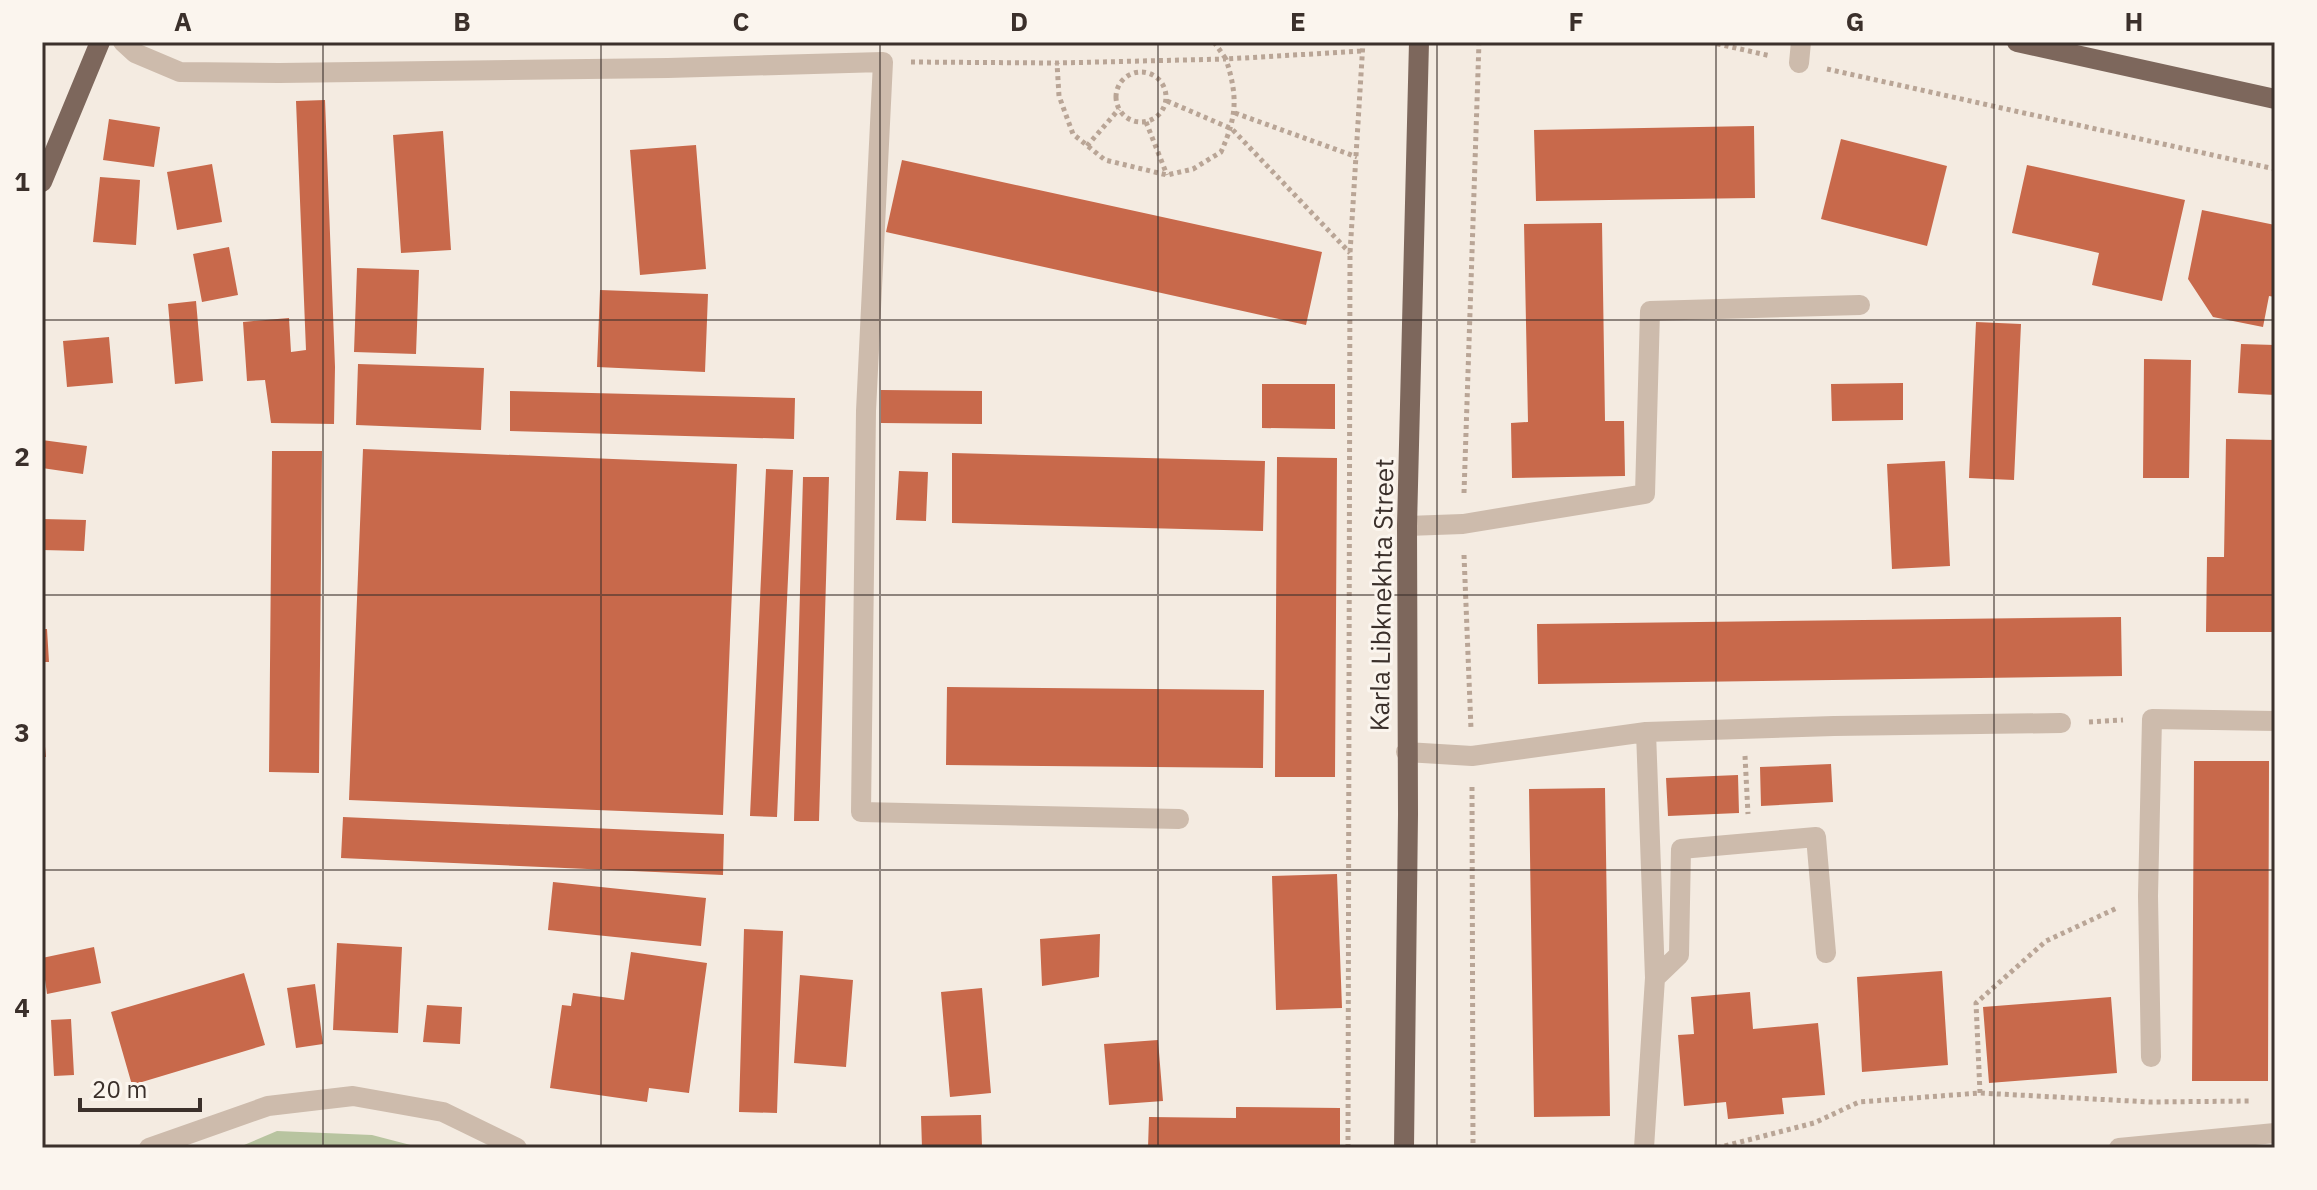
<svg xmlns="http://www.w3.org/2000/svg" width="2317" height="1190" font-family="'IBM Plex Sans',sans-serif">
	<style>
		.green { fill: #b8c4a0 }
		.building { fill: #c8694b }
		.lines { fill: none; stroke-linecap: round; stroke-linejoin: round }
		.path { stroke: #b9a596; stroke-width: 5; stroke-dasharray: 4 4; stroke-linecap: butt }
		.minor { stroke: #cdbbac; stroke-width: 20 }
		.major { stroke: #7d675c; stroke-width: 20 }
		.grid { fill: none; stroke: #3b302b; stroke-width: 2; stroke-opacity: 0.55 }
		.labels { text-anchor: middle; stroke-width: 6; stroke-linejoin: round; paint-order: stroke }
		.street-label { font-size: 26px; fill: #3b302b; stroke: #fbf5ee }
		.neatline { fill: none; stroke: #3b302b; stroke-width: 3 }
		.grid-label { font-size: 26px; text-anchor: middle; font-weight: bold; fill: #3b302b }
	</style>
	<rect width="100%" height="100%" fill="#f4ebe1"/>
	<path class="green" d="M277,1131l95,4 50,13h-185z"/>
	<path class="building" d="M325,100l10,267 -1,57 -63,-1 -6,-43 -18,1 -4,-59 46,-4 2,34 15,-2 -10,-249z
		M109,119l51,8 -6,40 -51,-7z
		M1754,126l1,72 -219,3 -2,-71z
		M443,131l8,119 -50,3 -8,-118z
		M1841,139l106,27 -20,80 -106,-27z
		M696,145l10,124 -66,6 -10,-125z
		M902,160l420,92 -16,73 -420,-93z
		M212,164l10,58 -45,8 -10,-58z
		M2027,165l158,35 -23,101 -70,-16 7,-32 -87,-20z
		M100,177l40,3 -4,65 -43,-3z
		M2202,210l73,15v72l-6,-1 -6,31 -50,-10 -25,-38z
		M1602,223l3,198h19l1,55 -113,2 -1,-55 17,-1 -4,-198z
		M229,247l9,48 -36,7 -9,-48z
		M357,268l62,2 -3,84 -62,-2z
		M600,290l108,4 -3,78 -108,-5z
		M196,301l7,80 -28,3 -7,-80z
		M1976,322l45,2 -7,156 -45,-2z
		M109,337l4,46 -46,4 -4,-46z
		M2241,344l34,1v50l-37,-2z
		M2144,359l47,1 -2,118h-46z
		M358,364l126,4 -3,62 -125,-5z
		M1903,383v37l-71,1 -1,-37z
		M1262,384h73v45l-73,-1z
		M881,390l101,1v33l-101,-1z
		M510,391l285,7 -1,41 -284,-8z
		M2226,439l49,1v192h-69l1,-75h17z
		M42,440l45,6 -4,28 -41,-6z
		M363,449l374,15 -14,351 -374,-15z
		M272,451h50l-3,322 -50,-1z
		M952,453l313,8 -2,70 -311,-8z
		M1277,457l60,1 -2,319h-60z
		M1945,461l5,105 -58,3 -5,-105z
		M766,469l27,1 -16,347 -27,-1z
		M899,471l29,1 -2,49 -30,-1z
		M803,477h26l-10,344h-25z
		M42,519l44,1 -2,31 -42,-1z
		M2121,617l1,59 -584,8 -1,-60z
		M42,629h5l2,33h-7z
		M947,687l317,3 -1,78 -317,-3z
		M42,736h2l2,21h-4z
		M2194,761h75l-1,320h-76z
		M1831,764l2,38 -72,4 -1,-39z
		M1738,775l1,38 -71,3 -2,-38z
		M1605,788l5,328 -76,1 -5,-328z
		M343,817l381,17 -1,41 -382,-17z
		M1337,874l5,134 -66,2 -4,-134z
		M553,882l153,16 -5,48 -153,-16z
		M744,929l39,2 -6,182 -38,-1z
		M1100,934l-1,43 -57,9 -2,-47z
		M337,943l65,4 -4,86 -65,-3z
		M94,947l7,36 -54,11 -5,-36z
		M631,952l76,11 -18,130 -40,-5 -2,14 -97,-14 12,-83 9,1 2,-13 51,7z
		M1942,971l6,94 -86,7 -5,-95z
		M244,973l21,72 -133,40 -21,-73z
		M800,975l53,5 -7,87 -52,-4z
		M315,984l8,60 -27,4 -9,-60z
		M982,988l9,105 -41,4 -9,-105z
		M1750,992l3,37 65,-6 7,72 -43,3 2,16 -56,5 -2,-17 -42,4 -6,-71 16,-1 -3,-37z
		M2111,997l6,76 -128,10 -6,-76z
		M427,1005l35,2 -2,37 -37,-2z
		M71,1019l3,56 -20,1 -3,-56z
		M1158,1040l5,61 -54,4 -5,-61z
		M1236,1107l104,1v40h-192l1,-31 87,1z
		M981,1115l1,32 -60,1 -1,-32z"/>
	<g class="lines">
		<path class="path" d="M1214,42l12,17 137,-8
			M1709,42l62,14
			M911,62l146,1 169,-4c12,38 11,57 -5,93l-28,17 -26,6 -62,-15 -32,-26 -14,-38 -2,-33
			M1827,69l448,100
			M1116 97a25 25 0 1 1 50 0a25 25 0 1 1-50 0Z
			M1167,101l65,28 118,124
			M1235,113l122,44
			M1146,122l21,53
			M1087,146l32,-37
			M1464,493l15,-451
			M1464,555l7,174
			M2089,722l34,-2
			M1745,756l3,58
			M1472,787l1,361
			M1980,1093l-4,-90 70,-62 71,-33
			M1348,1148l2,-895 13,-211
			M1717,1148l97,-25 45,-21 121,-9 170,9 101,-1"/>
		<path class="minor" d="M123,42l12,11 45,19 99,1 389,-5 215,-6 -17,349 -5,401 318,7
			M1799,63l2,-21
			M1407,526l56,-2 182,-30 5,-183 210,-6
			M1646,732l9,246
			M1406,752l66,4 174,-24 188,-6 227,-3
			M2151,1057l-3,-161 4,-177 123,2
			M149,1148l119,-42 85,-10 90,16 74,36
			M1644,1148l11,-170 24,-23 2,-106 135,-12 10,116
			M2119,1148l156,-15"/>
		<path class="major" d="M2017,42l258,57
			M42,182l58,-140
			M1404,1148l4,-334 -1,-288 12,-484"/>
	</g>
	<path class="grid" d="M323,42v1106M601,42v1106M880,42v1106M1158,42v1106M1437,42v1106M1716,42v1106M1994,42v1106M42,320h2233M42,595h2233M42,870h2233"/>
	<g class="labels">
		<g class="street-label">
			<text transform="translate(1382 595) rotate(-89)" y="9">Karla Libknekhta Street</text>
		</g>
	</g>
	<rect width="2317" height="1190" fill="none" stroke="#fbf5ee" stroke-width="88"/>
	<path d="M80 1098v12h120v-12" fill="none" stroke="#3b302b" stroke-width="4"/>
	<text x="92" y="1098" font-size="24" fill="#3b302b" stroke="#fbf5ee" stroke-width="6" paint-order="stroke">20 m</text>
	<rect x="44" y="44" width="2229" height="1102" class="neatline"/>
	<g class="grid-label">
		<text x="183" y="31">A</text>
		<text x="462" y="31">B</text>
		<text x="741" y="31">C</text>
		<text x="1019" y="31">D</text>
		<text x="1298" y="31">E</text>
		<text x="1576" y="31">F</text>
		<text x="1855" y="31">G</text>
		<text x="2134" y="31">H</text>
		<text x="22" y="191">1</text>
		<text x="22" y="466">2</text>
		<text x="22" y="742">3</text>
		<text x="22" y="1017">4</text>
	</g>
</svg>
